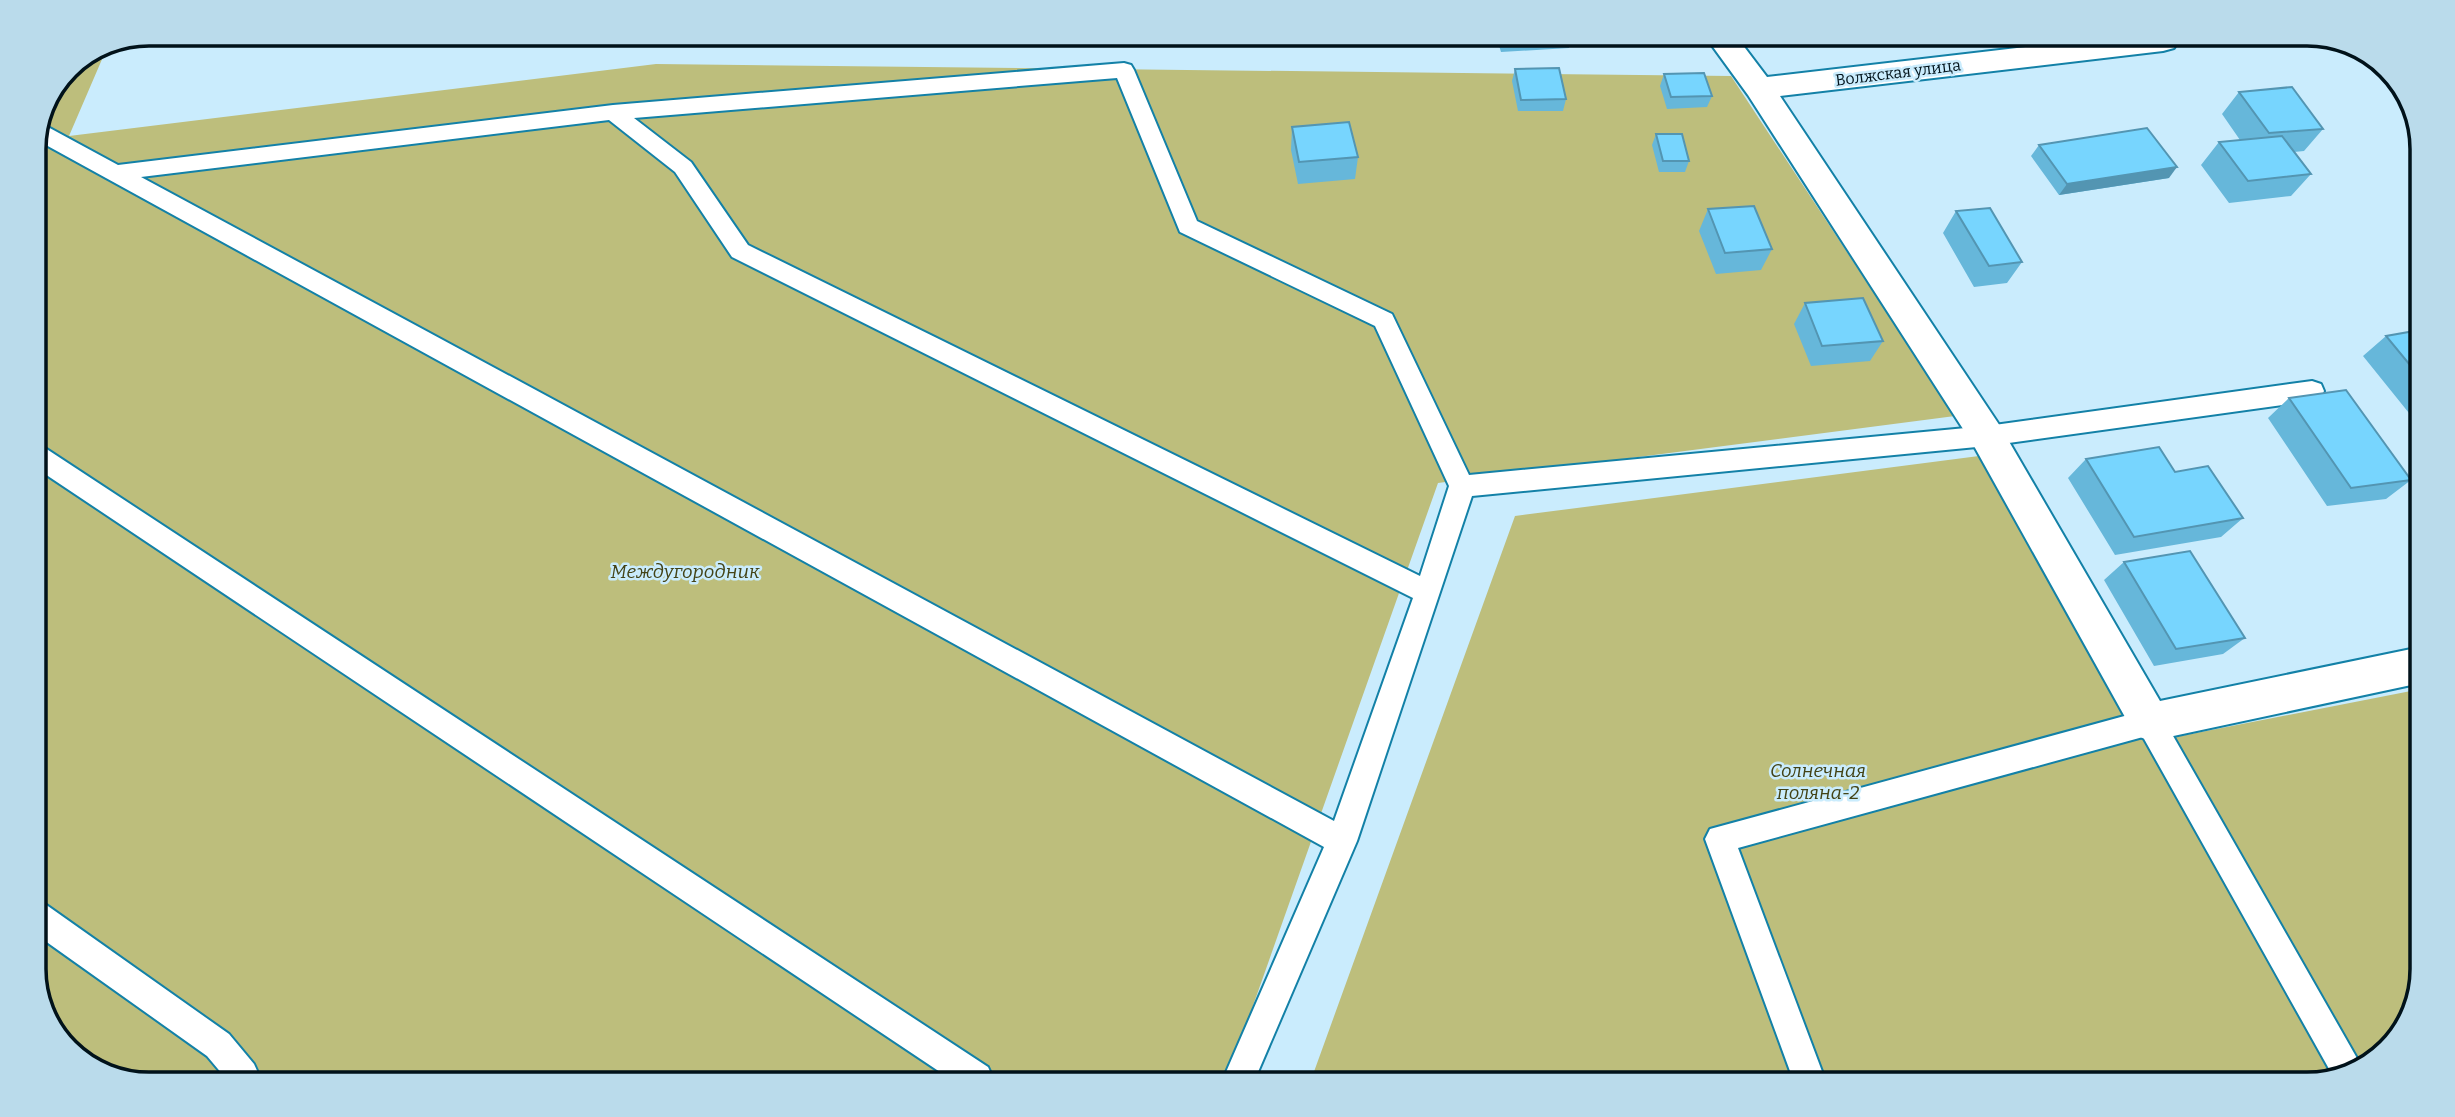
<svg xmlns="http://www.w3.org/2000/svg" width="2455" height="1117" font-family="Bitter,serif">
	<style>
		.green { fill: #bdbe7c }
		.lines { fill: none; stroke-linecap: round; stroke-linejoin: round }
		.service-casing { stroke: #1381a7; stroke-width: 4 }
		.minor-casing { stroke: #1381a7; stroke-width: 4 }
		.service { fill: #fff; fill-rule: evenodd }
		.minor { fill: #fff; fill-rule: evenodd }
		.wall { fill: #66b7da }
		.shaded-wall { fill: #5395b2 }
		.building { fill: #77d5fe; stroke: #5395b2; stroke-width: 2 }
		.labels { text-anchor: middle; stroke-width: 5; stroke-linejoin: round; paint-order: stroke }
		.far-street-label { font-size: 16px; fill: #01121a; stroke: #caecfd }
		.park-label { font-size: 19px; font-style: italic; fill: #434316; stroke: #caecfd }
		.rim { fill: none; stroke: #01121a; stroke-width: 3.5 }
	</style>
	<rect width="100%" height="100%" fill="#caecfd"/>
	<path class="green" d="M106,50l-37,86 587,-72 1075,12 224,340 -517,67 -211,596 -1123,-4 -51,-42 -19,-56 -1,-836 34,-74z
		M1979,456l171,286 266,-52 -3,323 -43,52 -63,19 -996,-4 204,-564z"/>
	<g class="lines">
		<defs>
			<path id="service" d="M1124,63l7,2 3,5 63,151 195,93 77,161 518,-49 325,-45 9,3 3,7 -3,7 -9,3 -325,45 -515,50 -115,345 -102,238h-32l101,-232 -1289,-708 6,-15 5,2 72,39 495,-60zM1117,78l63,154 195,94 74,160 -29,90 -672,-331 -57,-83 -57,-44zM609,120l66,52 57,85 681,341 -79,223 -1193,-644z
				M33,443l9,3 946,621 5,11h-44l-916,-612z
				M2150,709l10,4 202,354 -29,9 -190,-339 -405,111 88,234h-32l-89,-243 5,-10z
				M34,900l11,4 184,130 25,30 5,11h-36l-16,-19 -173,-123z"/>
			<path id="minor" d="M1708,40h31l28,37 310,-36h101l-4,7 -11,3 -383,45 220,330 160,275 256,-53v36l-266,57 -15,-6 -161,-289 -226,-351z"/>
		</defs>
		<use href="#service" class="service-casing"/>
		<use href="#minor" class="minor-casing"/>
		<use href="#service" class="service"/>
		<use href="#minor" class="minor"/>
	</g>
	<path class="wall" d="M1497,39h74l-2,9 -68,4z
		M1515,69l51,30 -3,12h-45l-6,-30z
		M1664,74l48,22 -5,11 -40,2 -7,-23z
		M2239,92l84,37 -19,22 -10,1 17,22 -20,22 -62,7 -28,-38 18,-23 21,-2 -18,-26z
		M1292,127l66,30 -3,22 -57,5 -7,-34z
		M1656,134l33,27 -4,11h-26l-7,-27z
		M2039,145l130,33 -110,17 -28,-39z
		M1708,209l64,40 -11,21 -45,4 -17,-43z
		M1956,211l66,51 -15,21 -33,4 -31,-54z
		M1805,303l78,38 -13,20 -59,5 -17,-42z
		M2420,330l-1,92 -2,1 -54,-67 23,-20z
		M2289,398l122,82 -25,19 -59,7 -59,-88z
		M2086,459l89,13 68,46 -22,19 -106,18 -47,-77z
		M2124,562l121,76 -22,16 -69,12 -50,-86z"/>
	<path class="shaded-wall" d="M2177,167l-8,11 -110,17 8,-11z"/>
	<path class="building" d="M1503,39h32l-31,2z
		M1559,68l7,31 -45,1 -6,-31z
		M1704,73l8,23 -41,1 -7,-23z
		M2292,87l31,42 -54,4 -30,-41z
		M1349,122l9,35 -59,5 -7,-35z
		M2147,128l30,39 -110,17 -28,-39z
		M1656,134h26l7,27h-26z
		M2282,136l29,38 -63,7 -29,-39z
		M1754,206l18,43 -47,4 -17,-44z
		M1990,208l32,54 -33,4 -33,-55z
		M1863,298l20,43 -61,5 -17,-43z
		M2420,330l-1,46 -33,-40z
		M2346,390l65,90 -60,8 -62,-90z
		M2159,447l16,25 33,-6 35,52 -109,19 -48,-78z
		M2190,551l55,87 -69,11 -52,-87z"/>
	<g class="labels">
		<g class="far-street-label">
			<text transform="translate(1898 72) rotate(-7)" y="6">Волжская улица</text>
		</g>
		<g class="park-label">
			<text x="685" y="578">Междугородник</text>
			<text x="1818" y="777">Солнечная<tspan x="1818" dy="22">поляна-2</tspan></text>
		</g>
	</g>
	<path d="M0 0H2455V1117H0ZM149 46H2307A103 103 0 0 1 2410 149V969A103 103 0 0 1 2307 1072H149A103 103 0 0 1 46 969V149A103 103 0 0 1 149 46Z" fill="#badbeb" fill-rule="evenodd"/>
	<path class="rim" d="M149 46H2307A103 103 0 0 1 2410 149V969A103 103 0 0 1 2307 1072H149A103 103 0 0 1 46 969V149A103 103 0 0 1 149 46Z"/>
</svg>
